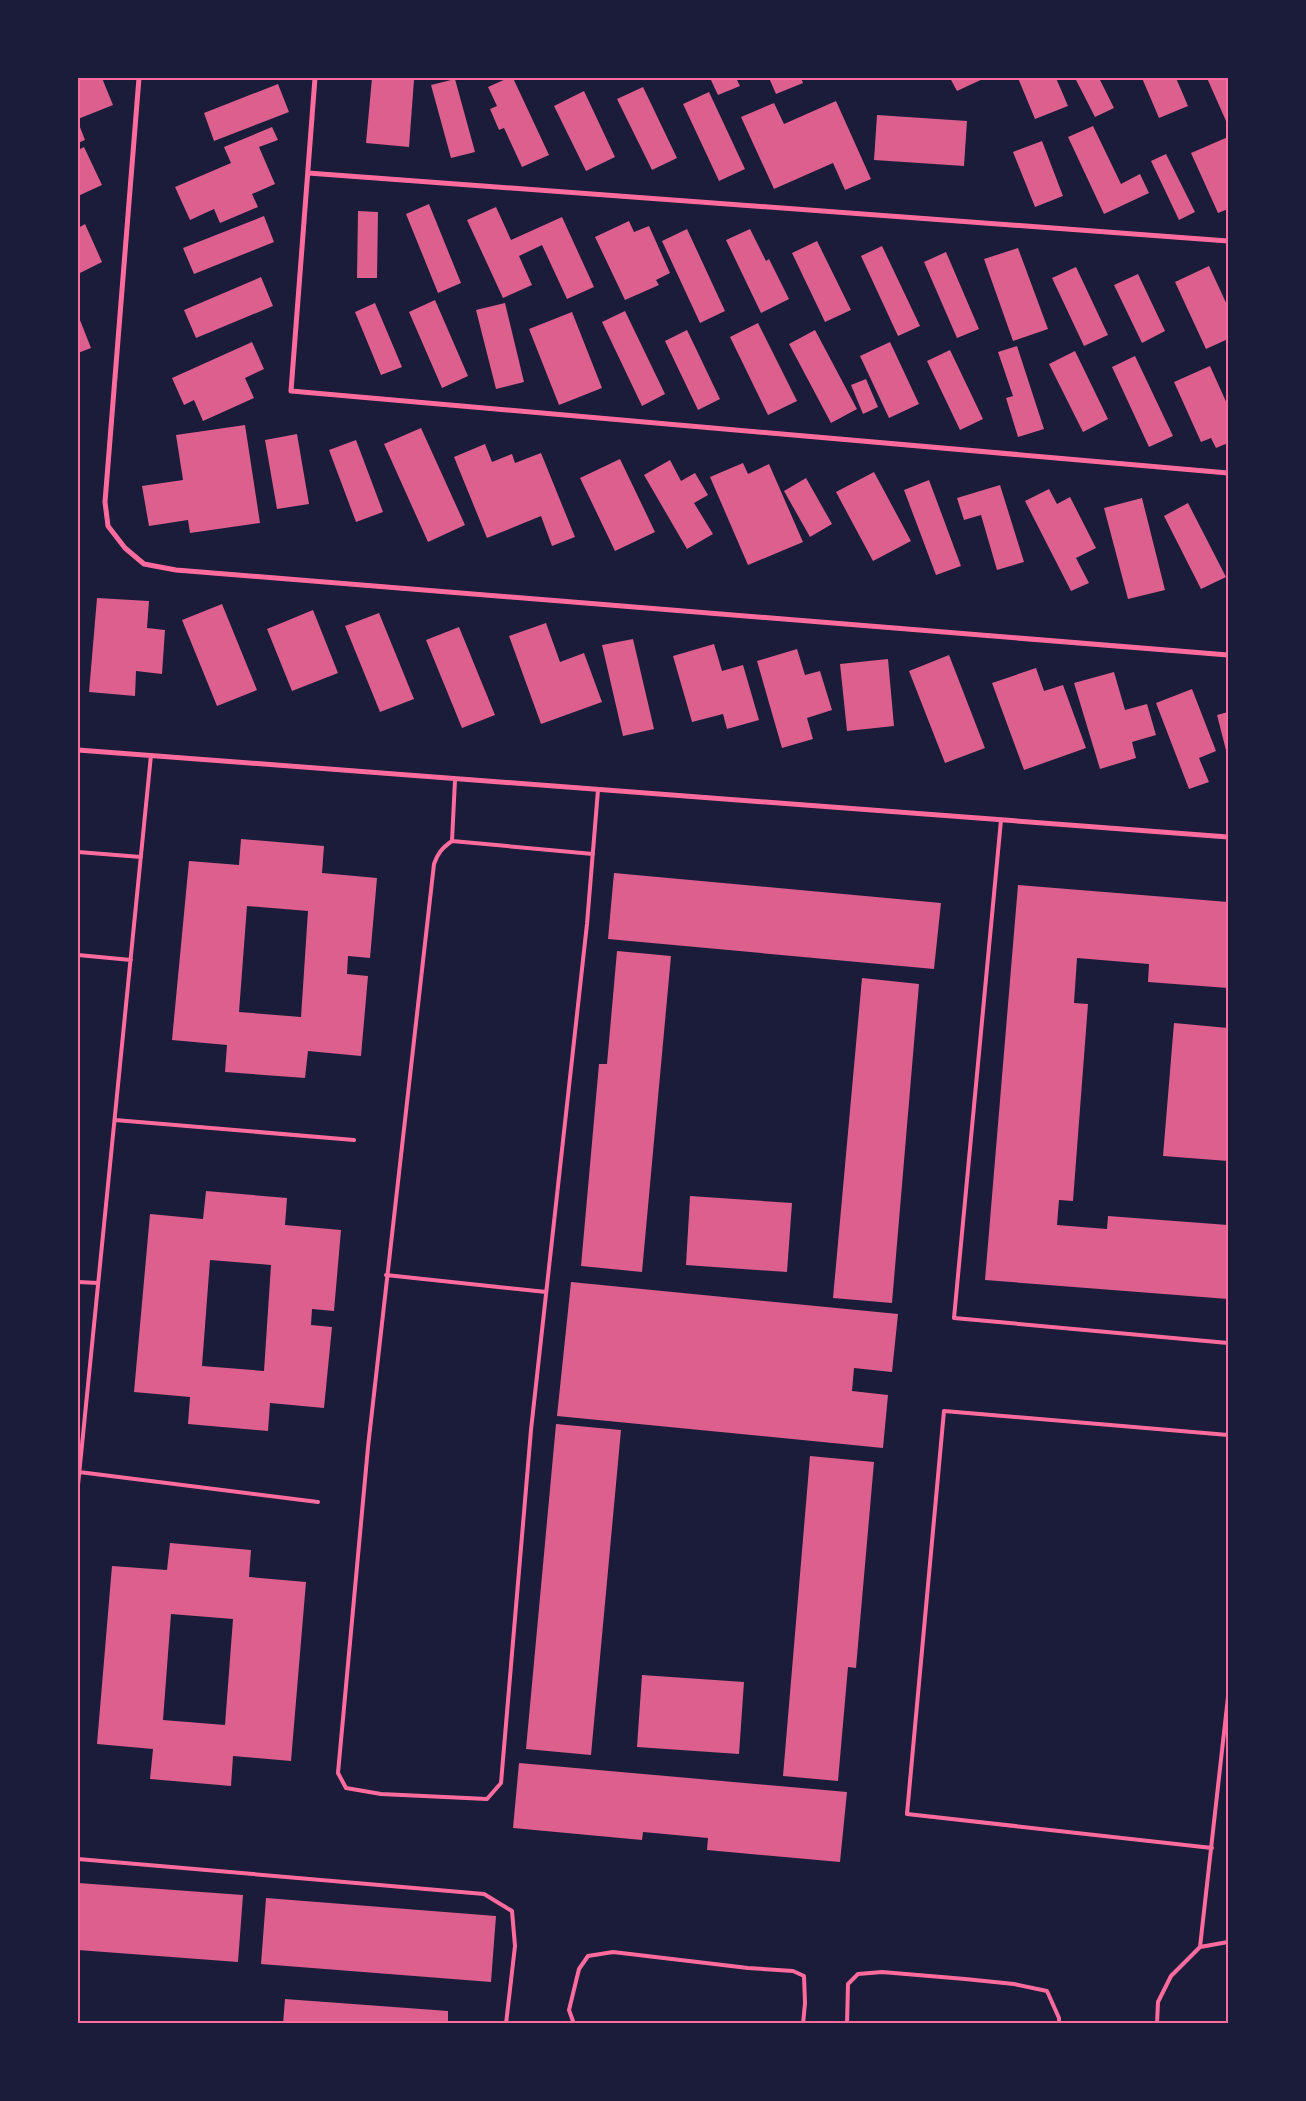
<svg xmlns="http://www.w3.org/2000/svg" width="1306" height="2101" font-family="Signika,sans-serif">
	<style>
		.building { fill: #dd5f8e; fill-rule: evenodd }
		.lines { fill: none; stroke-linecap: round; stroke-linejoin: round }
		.service { stroke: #ff6b9d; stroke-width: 4 }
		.minor { stroke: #ff6b9d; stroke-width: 5 }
		.neatline { fill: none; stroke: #ff6b9d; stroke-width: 2 }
	</style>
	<rect width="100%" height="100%" fill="#1b1b3a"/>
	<path class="building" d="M78,78h24l11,27 -35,14z
		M372,78l42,2 -5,67 -43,-4z
		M508,78h5l36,77 -27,12 -18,-39 -5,2 -9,-21 7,-3 -9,-19z
		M710,78h26l4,8 -22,9z
		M769,78h32l2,5 -27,11z
		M950,78h35l-28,13z
		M1018,78h38l12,28 -33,13z
		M1075,78h24l15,30 -19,9z
		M1142,78h34l12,28 -29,12z
		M1207,78h21v42l-2,1z
		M455,79l20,73 -24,6 -20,-73z
		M278,84l11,28 -75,29 -10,-28z
		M643,87l34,71 -25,12 -35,-71z
		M584,91l31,66 -29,14 -32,-65z
		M709,92l36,77 -26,12 -36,-77z
		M836,101l35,78 -26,11 -12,-27 -59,26 -33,-72 33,-14 10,21z
		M877,115l90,6 -3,45 -90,-6z
		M78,122l7,18 -7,3z
		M1093,126l28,58 19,-10 9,19 -45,21 -36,-77z
		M272,127l6,13 -19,7 16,37 -23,10 6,13 -38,16 -6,-14 -24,11 -15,-33 56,-24 -7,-16z
		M1228,137v72l-10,4 -27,-60z
		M1042,141l21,55 -28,11 -22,-55z
		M84,147l18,38 -24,11v-46z
		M1166,154l29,58 -16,8 -28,-59z
		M429,204l32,79 -23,10 -32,-79z
		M496,207l15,33 51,-23 32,70 -27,12 -25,-54 -23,11 13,29 -29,13 -36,-78z
		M358,211l20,1 -1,66h-20z
		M264,216l10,26 -80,32 -11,-26z
		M629,221l5,11 15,-6 21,47 -14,7 3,5 -34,15 -30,-63z
		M85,224l17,38 -24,12v-46z
		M687,229l38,82 -25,12 -38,-82z
		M750,229l16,32 3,-2 20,40 -28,14 -35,-73z
		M817,241l34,69 -26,12 -33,-69z
		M882,246l38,80 -22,10 -37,-80z
		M1018,248l30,81 -35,12 -29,-82z
		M946,252l33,77 -22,9 -33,-76z
		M1209,266l19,41v32l-22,10 -31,-67z
		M1076,267l32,68 -24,11 -32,-68z
		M1138,274l27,57 -23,12 -28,-58z
		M261,277l12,29 -77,32 -12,-28z
		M435,300l33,76 -26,12 -33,-76z
		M375,303l27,64 -21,8 -26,-63z
		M505,303l19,79 -28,7 -20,-79z
		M625,311l40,83 -23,12 -40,-84z
		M572,312l30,76 -43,17 -30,-76z
		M78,315l13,33 -13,5z
		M758,323l39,78 -29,14 -38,-78z
		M687,330l33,69 -22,11 -33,-69z
		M815,330l42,79 -26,14 -42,-79z
		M252,342l12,27 -19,9 9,20 -51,23 -9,-21 -10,5 -12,-27z
		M890,342l29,62 -30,14 -29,-62z
		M1017,346l27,83 -26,8 -12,-39 7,-2 -15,-44z
		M950,350l33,69 -23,11 -33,-69z
		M1075,351l33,68 -25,13 -34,-68z
		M1135,356l38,80 -24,11 -37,-80z
		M1210,366l18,40v37l-12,5 -5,-10 -10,4 -27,-60z
		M866,379l12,28 -15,7 -12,-29z
		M245,425l15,98 -70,10 -2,-13 -39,6 -7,-40 41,-6 -7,-45z
		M421,428l44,97 -37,17 -44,-98z
		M297,434l12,70 -32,5 -12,-69z
		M356,440l27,72 -27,10 -27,-72z
		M485,444l7,18 20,-8 3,9 26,-10 34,84 -23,9 -11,-30 -54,22 -33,-81z
		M620,459l35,73 -40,19 -35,-73z
		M670,460l11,21 14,-8 13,22 -14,8 19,31 -26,15 -43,-74z
		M743,463l5,11 21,-10 34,78 -55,23 -38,-88z
		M874,472l37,69 -38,20 -37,-69z
		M806,478l26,46 -22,13 -26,-46z
		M929,480l32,86 -25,9 -32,-85z
		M1000,485l24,77 -27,8 -16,-55 -17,5 -7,-22z
		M1049,489l8,15 13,-7 26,51 -20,10 13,25 -18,8 -46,-90z
		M1142,498l23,92 -37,9 -24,-91z
		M1188,503l38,74 -25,12 -37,-73z
		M97,598l52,3 -2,27 18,2 -3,44 -26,-3 -1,25 -46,-4z
		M222,604l35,86 -40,16 -35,-86z
		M313,610l25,63 -46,18 -25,-62z
		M379,613l35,86 -34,13 -35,-86z
		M546,623l14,39 24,-9 18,49 -61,22 -32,-88z
		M459,627l36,88 -33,13 -36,-88z
		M633,639l21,90 -31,7 -21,-91z
		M714,644l8,27 21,-6 16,55 -32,9 -4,-15 -31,8 -19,-66z
		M797,649l8,26 15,-4 12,39 -25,8 6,21 -31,9 -25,-87z
		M949,655l36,93 -40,15 -36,-92z
		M888,659l6,67 -47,5 -7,-67z
		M1036,668l8,23 19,-6 23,63 -62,22 -32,-87z
		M1114,672l11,38 22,-6 9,31 -24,7 4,16 -36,11 -26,-86z
		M1192,689l24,62 -17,7 10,24 -20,7 -33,-86z
		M1228,712v46l-11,-43z
		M241,839l83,7 -2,27 55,5 -7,80 -22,-2 -1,18 21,2 -7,80 -53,-5 -3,27 -80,-6 2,-27 -55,-5 17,-179 50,4zM247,906l61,5 -7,106 -62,-5z
		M614,873l327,30 -7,66 -326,-30z
		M1018,885l210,17v86l-80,-6 1,-18 -72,-6 -3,45 14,1 -15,197 -14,-1 -2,25 50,4 1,-13 120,9v74l-243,-19z
		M617,951l54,5 -29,316 -61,-6 18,-202h8z
		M862,978l57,6 -27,319 -59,-5z
		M1174,1023l54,5v133l-65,-5z
		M206,1191l81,7 -2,27 56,5 -7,81 -22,-2 -1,16 21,2 -8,81 -54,-5 -2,28 -80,-7 2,-27 -56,-5 16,-178 53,5zM210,1260l61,5 -7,106 -62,-5z
		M690,1196l102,7 -5,69 -101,-7z
		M571,1282l327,32 -6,58 -38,-4 -2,23 36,4 -5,53 -326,-32z
		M556,1424l65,6 -30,325 -65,-6z
		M810,1456l64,6 -18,206 -8,-1 -10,114 -55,-5z
		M170,1543l81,7 -2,27 57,5 -15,179 -58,-5 -2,30 -81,-7 3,-30 -56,-5 15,-178 55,4zM171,1614l62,5 -8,106 -62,-5z
		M642,1675l102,7 -5,72 -102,-7z
		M519,1763l328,29 -7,70 -133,-12 1,-12 -65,-6 -1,8 -129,-12z
		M78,1883l165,12 -5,67 -160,-12z
		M266,1898l230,18 -5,66 -230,-18z
		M285,1999l163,12v13h-165z"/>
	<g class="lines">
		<path class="service" d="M455,780l-3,61c-10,7 -14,12 -18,23l-66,583 -30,326 8,15 35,6 106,5 14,-16 30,-353 56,-506 11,-134
			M1001,820l-47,498 274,25
			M452,841l141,13
			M78,852l63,5
			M78,955l53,5
			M115,1120l239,20
			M386,1275l160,17
			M78,1282l20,1
			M79,1472l239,30
			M78,1485l73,-730
			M1212,1848l-305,-34 37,-403 284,24
			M78,1859l406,35 28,17 3,35 -9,78
			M1200,1947l28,-250
			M574,2024l-5,-14 10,-41 9,-13 25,-4 135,16 45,3 11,5 1,27 -2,21
			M847,2024l1,-40 10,-10 24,-2 83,7 49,5 33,7 12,27v6
			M1157,2024l1,-22 13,-26 29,-29 28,-5"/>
		<path class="minor" d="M139,78l-34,424 3,24 17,22 19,16 32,6 1052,85
			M315,78l-24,313 937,82
			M308,173l920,68
			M78,750l1150,87"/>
	</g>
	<rect width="1306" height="2101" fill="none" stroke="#1b1b3a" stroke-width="158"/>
	<rect x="79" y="79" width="1148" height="1943" class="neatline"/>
</svg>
